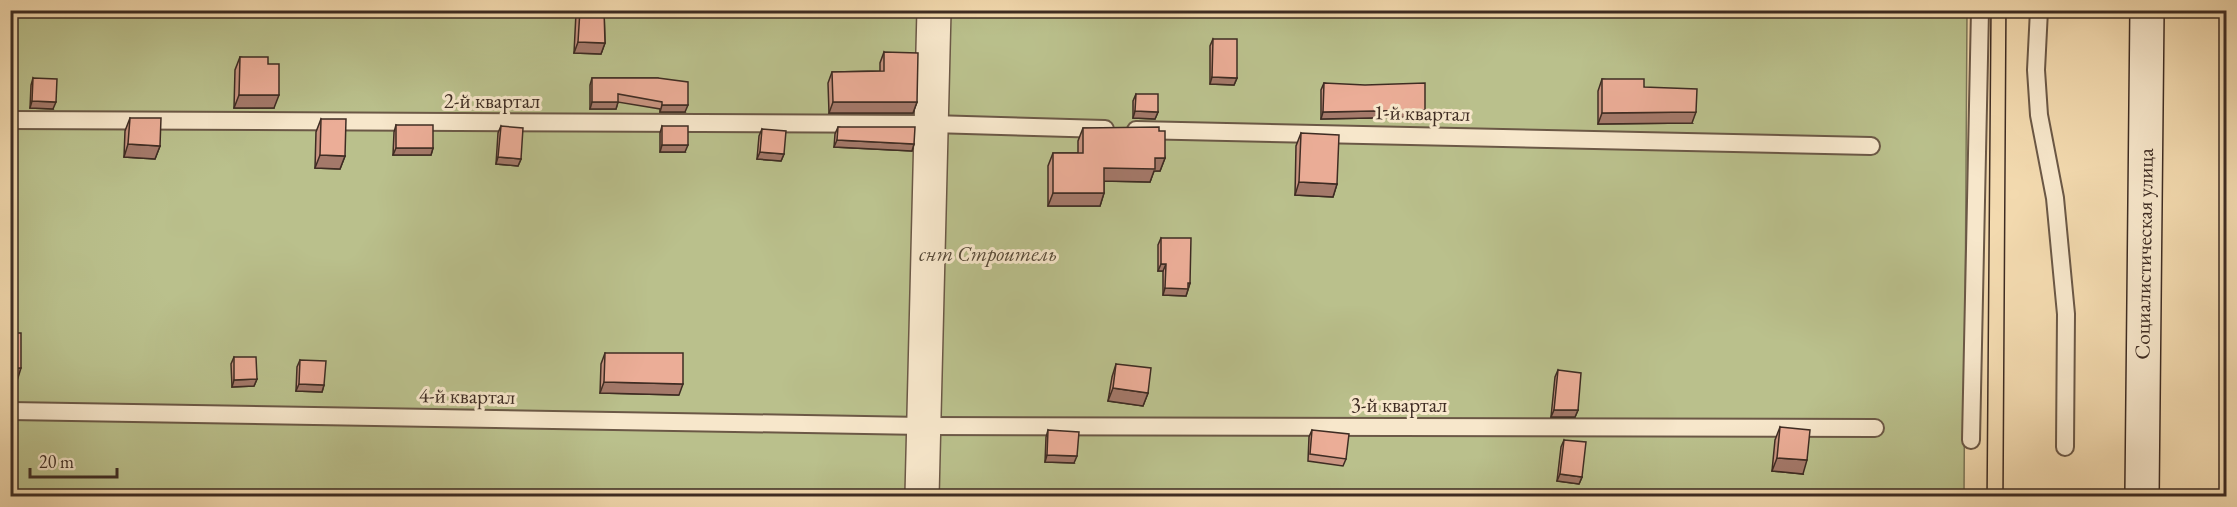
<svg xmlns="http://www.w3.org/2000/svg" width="2237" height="507" font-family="'EB Garamond',serif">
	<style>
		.green { fill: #bac08c; stroke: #7c7658; stroke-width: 1.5 }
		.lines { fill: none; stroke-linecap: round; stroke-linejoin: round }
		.lane-casing { stroke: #6b5846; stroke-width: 20 }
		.street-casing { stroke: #6b5846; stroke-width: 36 }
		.secondary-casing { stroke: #3e2c23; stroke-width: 36 }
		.lane { stroke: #f7e7cb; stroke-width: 16 }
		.street { stroke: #f7e7cb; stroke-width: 33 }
		.secondary { stroke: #f7e7cb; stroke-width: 33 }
		.tram { stroke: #3e2c23; stroke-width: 1.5 }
		.wall { fill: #ca9582; stroke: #3e2c23; stroke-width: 1.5 }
		.shaded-wall { fill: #a4796a; stroke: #3e2c23; stroke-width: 1.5 }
		.building { fill: #ebad97; stroke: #3e2c23; stroke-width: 1.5 }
		.labels { text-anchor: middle; stroke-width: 6; stroke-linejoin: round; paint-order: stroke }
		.street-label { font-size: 21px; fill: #3e2c23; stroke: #f7e7cb }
		.park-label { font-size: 21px; font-style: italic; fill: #574a38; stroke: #f7e7cb }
	</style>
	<rect width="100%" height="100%" fill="#f3daaf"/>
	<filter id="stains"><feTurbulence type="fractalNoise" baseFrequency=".00333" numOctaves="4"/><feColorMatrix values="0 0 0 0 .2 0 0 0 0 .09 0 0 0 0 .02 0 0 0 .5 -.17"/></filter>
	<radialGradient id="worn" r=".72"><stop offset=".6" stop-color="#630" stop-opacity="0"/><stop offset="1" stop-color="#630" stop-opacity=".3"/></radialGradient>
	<path class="green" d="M10,11h1957l-3,485h-1953z"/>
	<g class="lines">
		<defs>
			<path id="lane" d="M2039,10l-3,60 3,45 16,83 11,116 -1,133
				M10,120l922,4 173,5
				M1136,130l735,16
				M10,411l913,15 952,2
				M1971,440l9,-430"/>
			<path id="street" d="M922,496l12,-486"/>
			<path id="secondary" d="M2142,496l5,-486"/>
		</defs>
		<use href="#lane" class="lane-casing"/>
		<use href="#street" class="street-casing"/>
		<use href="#secondary" class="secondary-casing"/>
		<use href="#lane" class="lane"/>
		<use href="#street" class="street"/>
		<use href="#secondary" class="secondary"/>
		<path class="tram" d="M1987,496l4,-486
			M2003,496l3,-486"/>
	</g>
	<path class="wall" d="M563,10h41l1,33 -4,11 -27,-1 2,-40 -13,1z
		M1213,39l24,39 -3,7 -24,-1v-38z
		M884,52l33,50 -4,11h-84l-1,-30 4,-11 48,-1v-8z
		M240,57l28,7 6,44h-40l1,-38z
		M33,78l20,31 -23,-1 1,-23z
		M592,78h66l27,34h-25v-3l-42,-7 -2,7h-26v-24z
		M1602,79l42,8 48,36 -94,1v-33z
		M1324,83l101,27 -2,7 -102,2v-29z
		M1136,94l22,18 -3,7 -22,-1v-17z
		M130,118l30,28 -5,13 -31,-2 1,-26z
		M321,119l24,37 -5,13 -25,-1 1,-36z
		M396,125l37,23 -2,7h-38l1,-23z
		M501,126l20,33 -3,7 -22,-2 2,-31z
		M662,126l23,26h-25v-19z
		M838,127l76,17 -2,7 -78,-4 1,-13z
		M1083,128l76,3 6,27 -5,13h-6l-4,11 -46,-1v12l-4,13h-52v-40l5,-13h25v-12z
		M762,129l22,25 -3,7 -24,-2 2,-23z
		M1301,133l36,51 -4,13 -38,-2 1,-49z
		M1161,238l29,45 -4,13 -23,-1v-24h-5v-26z
		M605,353l74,42 -79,-2 1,-29z
		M234,357l23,22 -3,7 -22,1 -1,-23z
		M300,360l24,25 -2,7 -26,-1 1,-24z
		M1116,364l32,29 -5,13 -35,-5 4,-24z
		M1558,370l20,40 -3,7h-24l4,-40z
		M1780,427l23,47 -31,-3 3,-31z
		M1048,430l26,33 -29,-1 1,-25z
		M1312,430l34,29 -3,7 -35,-5 1,-24z
		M1564,440l18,37 -3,7 -22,-3 4,-34z"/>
	<path class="shaded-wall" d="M564,10h13l-1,3 -13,1z
		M578,42l27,1 -4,11 -27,-1z
		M1212,77l25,1 -3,7 -24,-1z
		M239,95h40l-5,13h-40z
		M32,101l24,1 -3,7 -23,-1z
		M592,102h26l-2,7h-26z
		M833,102h84l-4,11h-84z
		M662,105h26l-3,7h-25z
		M1425,110l-2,7 -102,2 2,-7z
		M1135,111l23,1 -3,7 -22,-1z
		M1696,112l-4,11 -94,1 4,-11z
		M837,140l77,4 -2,7 -78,-4z
		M128,144l32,2 -5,13 -31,-2z
		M662,145h26l-3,7h-25z
		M396,148h37l-2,7h-38z
		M760,152l24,2 -3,7 -24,-2z
		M320,155l25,1 -5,13 -25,-1z
		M498,157l23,2 -3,7 -22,-2z
		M1155,158h10l-5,13h-6l-4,11 -50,-1 4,-13z
		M1299,182l38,2 -4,13 -38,-2z
		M1053,193h51l-4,13h-52z
		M1161,264h5l-3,7h-5z
		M1188,283h2l-4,13 -23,-1 2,-7z
		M10,368h11l-4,13h-7z
		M257,379l-3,7 -22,1 2,-7z
		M604,382l79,2 -4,11 -79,-2z
		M299,384l25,1 -2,7 -26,-1z
		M1113,388l35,5 -5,13 -35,-5z
		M1554,410h24l-3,7h-24z
		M1047,455l30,1 -3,7 -29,-1z
		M1777,458l30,2 -4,14 -31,-3z
		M1560,474l22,3 -3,7 -22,-3z"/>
	<path class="building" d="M580,10h24l1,33 -27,-1z
		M1213,39h24v39l-25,-1z
		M884,52l34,1 -1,49h-84l-1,-30 52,-1z
		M240,57h28v7h11v31h-40z
		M33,78l24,1 -1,23 -24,-1z
		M592,78h66l30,4v23h-26v-3l-44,-8v8h-26z
		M1602,79h42v8l53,2 -1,23 -94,1z
		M1324,83l41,2 60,-2v27l-102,2z
		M1136,94h22v18l-23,-1z
		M130,118h31l-1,28 -32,-2z
		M321,119h25l-1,37 -25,-1z
		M396,125h37v23h-37z
		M501,126l22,2 -2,31 -23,-2z
		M662,126h26v19h-26z
		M838,127h77l-1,17 -77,-4z
		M1159,127v4h6v27h-10v11l-51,-1v25h-51v-40h30v-25z
		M762,129l24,2 -2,23 -24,-2z
		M1301,133l38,2 -2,49 -38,-2z
		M1161,238h30l-1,45h-2v6l-23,-1 1,-24h-5z
		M10,333h11v35h-11z
		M605,353h78v31l-79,-2z
		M234,357h22l1,22 -23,1z
		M300,360l26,1 -2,24 -25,-1z
		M1116,364l35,4 -3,25 -35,-5z
		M1558,370l23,3 -3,37h-24z
		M1780,427l30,3 -3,30 -30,-2z
		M1048,430l31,2 -2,24 -30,-1z
		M1312,430l37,4 -3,25 -36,-5z
		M1564,440l22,2 -4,35 -22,-3z"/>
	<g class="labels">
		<g class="street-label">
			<text x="492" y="108">2-й квартал</text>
			<text transform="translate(1422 113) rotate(1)" y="7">1-й квартал</text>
			<text transform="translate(2144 254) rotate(-89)" y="7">Социалистическая улица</text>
			<text transform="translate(467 396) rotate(1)" y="7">4-й квартал</text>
			<text x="1399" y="412">3-й квартал</text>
		</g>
		<g class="park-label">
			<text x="988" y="261">снт Строитель</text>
		</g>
	</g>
	<rect width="2237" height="507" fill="none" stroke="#f3daaf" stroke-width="36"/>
	<rect x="12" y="12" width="2213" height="483" fill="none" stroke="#3e2c23" stroke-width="3"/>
	<rect x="18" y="18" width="2201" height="471" fill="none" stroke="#3e2c23" stroke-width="1.5"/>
	<path d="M30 468v9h87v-9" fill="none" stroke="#3e2c23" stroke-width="3"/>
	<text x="39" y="468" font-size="18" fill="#3e2c23" stroke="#f7e7cb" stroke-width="4.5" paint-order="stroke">20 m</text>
	<rect width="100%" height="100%" filter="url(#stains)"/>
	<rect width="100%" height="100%" fill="url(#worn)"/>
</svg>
